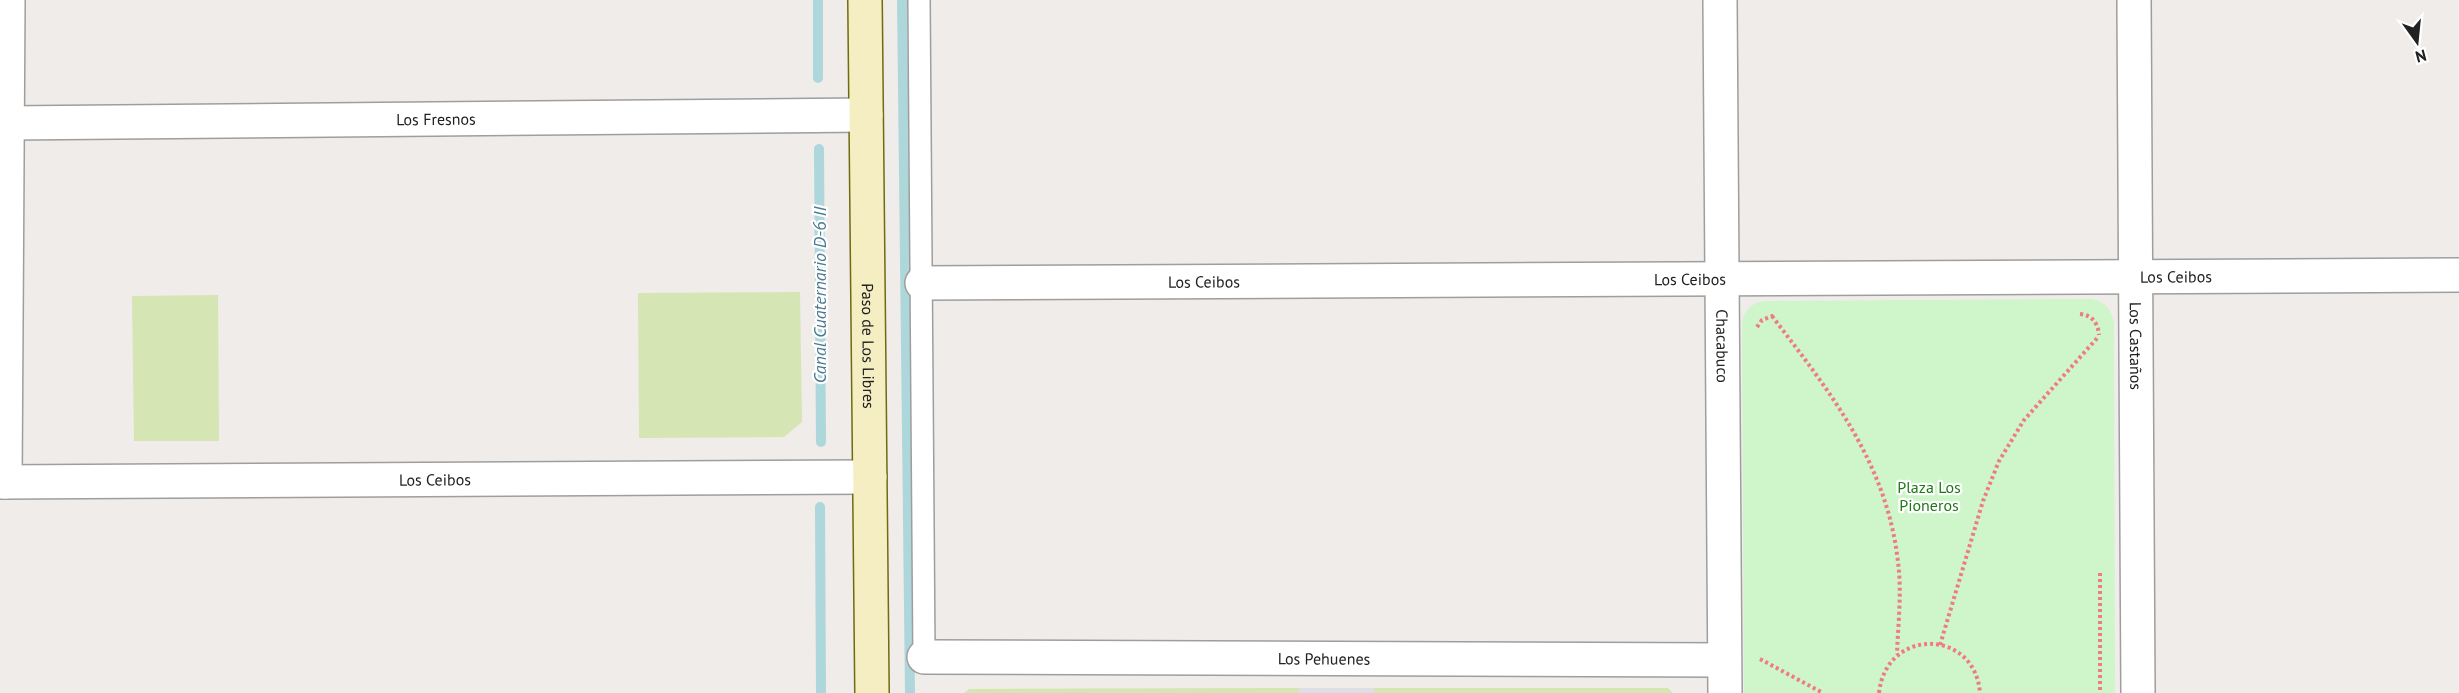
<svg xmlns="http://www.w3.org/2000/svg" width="2459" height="693" font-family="'PT Sans',sans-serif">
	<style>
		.grass { fill: #d5e5b4 }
		.park { fill: #cff5cb }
		.plaza { fill: #dddee6 }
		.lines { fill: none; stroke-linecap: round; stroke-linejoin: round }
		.stream { stroke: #add7da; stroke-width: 10 }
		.lane-casing { stroke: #9e9e9e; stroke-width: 24 }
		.street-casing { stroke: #9e9e9e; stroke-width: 36 }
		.secondary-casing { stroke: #716a0f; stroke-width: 36 }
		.path { stroke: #ee7c84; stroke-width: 4; stroke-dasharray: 3 3; stroke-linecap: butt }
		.lane { stroke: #fff; stroke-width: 21 }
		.street { stroke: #fff; stroke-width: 33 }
		.secondary { stroke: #f5eec2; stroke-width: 33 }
		.labels { text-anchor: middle; stroke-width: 4.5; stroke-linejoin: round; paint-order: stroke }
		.street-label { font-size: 16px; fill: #212121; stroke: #fff }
		.park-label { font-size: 16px; fill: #1f7816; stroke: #fff }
		.water-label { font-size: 18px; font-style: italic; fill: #4b7b92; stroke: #fff }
	</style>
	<rect width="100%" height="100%" fill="#f0ece9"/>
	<path class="grass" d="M800,292l2,130 -18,15 -145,1 -1,-145z
		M218,295l1,146h-85l-2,-145z
		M1299,688v5h-335l5,-4z
		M1374,688h294l5,5h-299z"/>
	<path class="park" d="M2091,299c15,3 21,11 23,25l1,369h-371l-2,-371c3,-13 10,-19 22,-21z"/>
	<path class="plaza" d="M1299,688h75v5h-75z"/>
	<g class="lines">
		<path class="stream" d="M818,0v78
			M902,0l8,693
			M819,149l2,293
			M820,507l1,186"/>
		<defs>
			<path id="lane" d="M919,0l5,657"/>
			<g id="street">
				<path id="s1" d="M1720,0l5,693"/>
				<path id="s2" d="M2134,0l4,693"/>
				<path id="s3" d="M7,123l859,-8"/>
				<path id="s4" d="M922,283l1537,-8"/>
				<path id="s5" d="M0,482l870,-5"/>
				<path d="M5,482l3,-482"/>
				<path id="s6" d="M924,657l800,3"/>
			</g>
			<g id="secondary">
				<path id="s7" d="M865,0l7,693"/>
			</g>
		</defs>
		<use href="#lane" class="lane-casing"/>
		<use href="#street" class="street-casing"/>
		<use href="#secondary" class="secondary-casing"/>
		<path class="path" d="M2080,314c12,1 18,9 19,21
			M1772,316c58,76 115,147 126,246 4,30 0,62 -1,92
			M1757,327l5,-7 13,-5
			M2100,573v120
			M1940,645l43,-144 16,-40 25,-41 75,-84
			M1760,659l63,34
			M1879,693c7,-66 96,-65 101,0"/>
		<use href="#lane" class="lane"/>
		<use href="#street" class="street"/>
		<use href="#secondary" class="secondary"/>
	</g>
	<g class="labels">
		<g class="street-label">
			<text dy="6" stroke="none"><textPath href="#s3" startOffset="429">Los Fresnos</textPath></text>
			<text dy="6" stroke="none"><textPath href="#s4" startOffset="1254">Los Ceibos</textPath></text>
			<text dy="6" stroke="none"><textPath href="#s4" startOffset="768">Los Ceibos</textPath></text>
			<text dy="6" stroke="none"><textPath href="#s4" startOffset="282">Los Ceibos</textPath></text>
			<text dy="6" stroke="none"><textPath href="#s7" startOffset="346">Paso de Los Libres</textPath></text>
			<text dy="6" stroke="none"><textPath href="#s1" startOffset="346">Chacabuco</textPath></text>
			<text dy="6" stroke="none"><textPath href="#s2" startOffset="346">Los Castaños</textPath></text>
			<text dy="6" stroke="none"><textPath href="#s5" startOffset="435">Los Ceibos</textPath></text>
			<text dy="6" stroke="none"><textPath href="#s6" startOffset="400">Los Pehuenes</textPath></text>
		</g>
		<g class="park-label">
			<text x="1929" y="493">Plaza Los<tspan x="1929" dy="18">Pioneros</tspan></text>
		</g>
		<g class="water-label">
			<text transform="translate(820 295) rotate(-90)" y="6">Canal Cuaternario D-6 II</text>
		</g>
	</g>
	<g transform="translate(2417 42) rotate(165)" stroke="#ffffff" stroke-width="4.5" paint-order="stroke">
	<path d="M0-4.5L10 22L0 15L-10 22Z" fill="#212121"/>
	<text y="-9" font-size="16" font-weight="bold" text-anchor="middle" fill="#212121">N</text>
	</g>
</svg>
